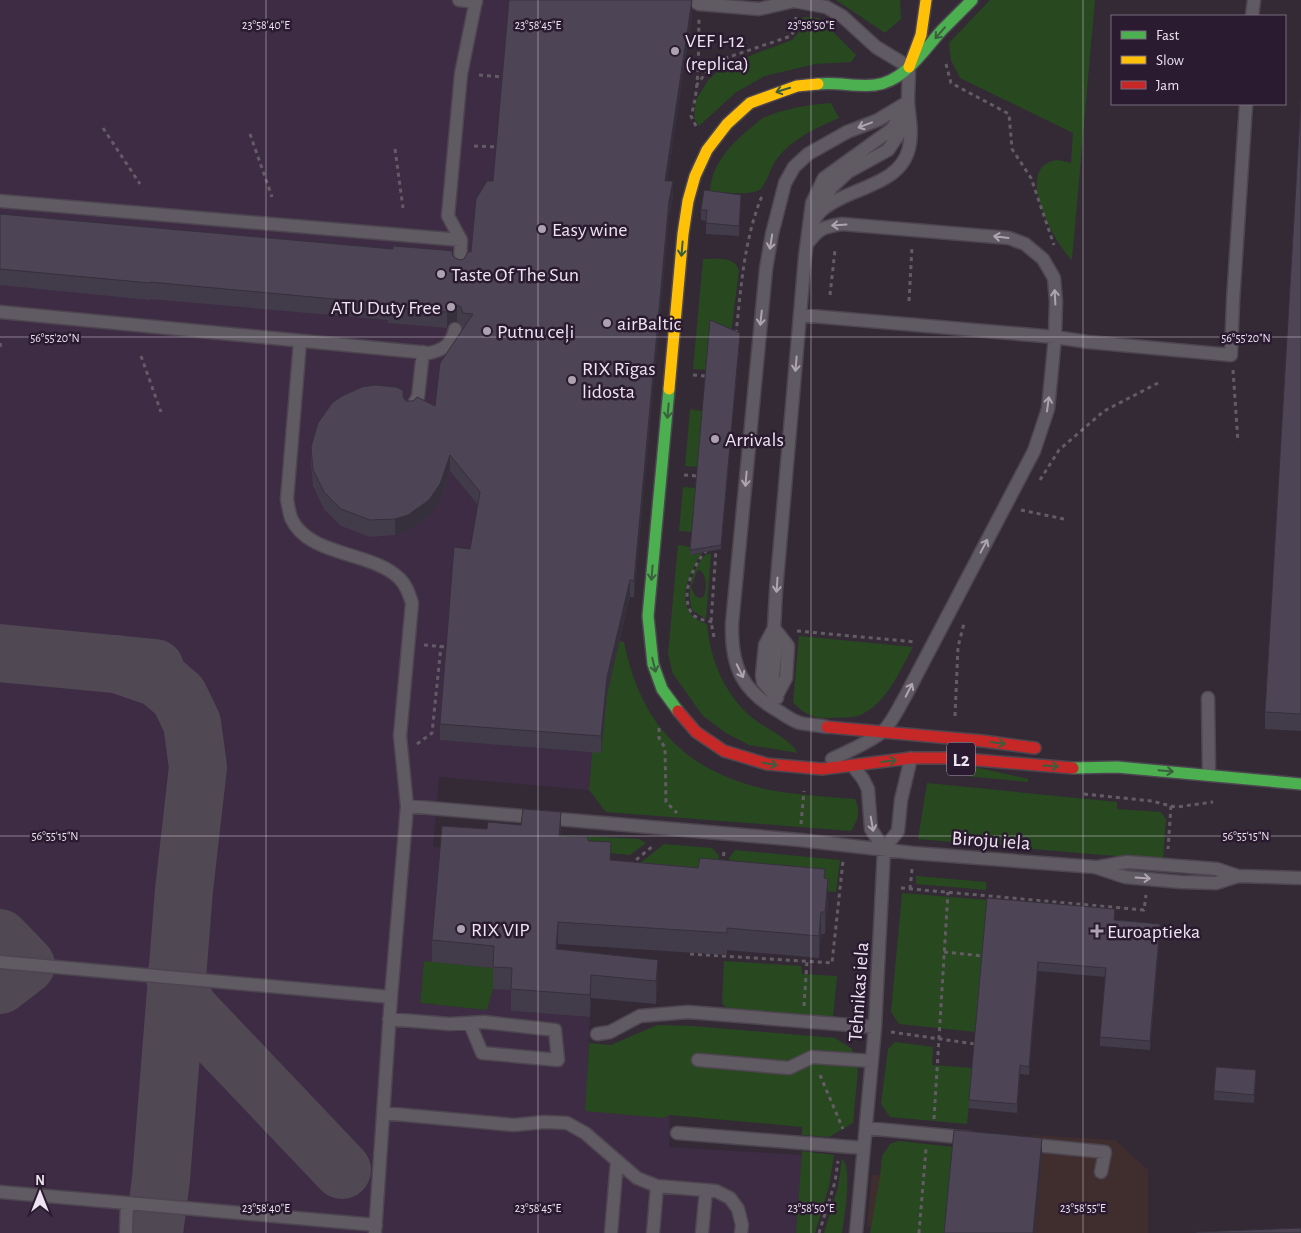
<svg xmlns="http://www.w3.org/2000/svg" width="1301" height="1233" font-family="'Alegreya Sans',sans-serif">
	<style>
		.commercial { fill: #402d2e }
		.built { fill: #3e2c45 }
		.green { fill: #284820; fill-rule: evenodd }
		.lines { fill: none; stroke-linecap: round; stroke-linejoin: round }
		.taxiway { stroke: #504852; stroke-width: 58 }
		.lane-casing { stroke: #4d454f; stroke-width: 15 }
		.fast-casing { stroke: #4d454f; stroke-width: 14 }
		.slow-casing { stroke: #4d454f; stroke-width: 14 }
		.jam-casing { stroke: #4d454f; stroke-width: 14 }
		.path { stroke: #635c65; stroke-width: 3; stroke-dasharray: 4 4; stroke-linecap: butt }
		.lane { stroke: #605a62; stroke-width: 12 }
		.fast { stroke: #4caf50; stroke-width: 11 }
		.slow { stroke: #ffc107; stroke-width: 11 }
		.jam { stroke: #c62828; stroke-width: 11 }
		.wall { fill: #423b4a }
		.shaded-wall { fill: #36303c }
		.building { fill: #4d4556; stroke: #36303c }
		.oneway { stroke: #3a5e3e }
		.oneway2 { stroke: #aea5b1 }
		.ticks { fill: none; stroke: #ede3f1; stroke-width: 1; stroke-opacity: 0.45 }
		.poi-dot { fill: #aca2b0; stroke: #2b1b30; stroke-width: 2 }
		.labels { text-anchor: middle; stroke-width: 5; stroke-linejoin: round; paint-order: stroke }
		.shield { fill: #2b1b30; stroke: #b3a7b7; stroke-width: 1 }
		.shield-label { font-size: 19px; font-weight: bold; fill: #ede3f1 }
		.poi-label { font-size: 20px; fill: #ede3f1; stroke: #2b1b30; text-anchor: start }
		.street-label { font-size: 20px; fill: #ede3f1; stroke: #2b1b30 }
		.ticks-label { font-size: 12px; text-anchor: middle; fill: #ede3f1; stroke: #2b1b30; stroke-width: 5; stroke-linejoin: round; paint-order: stroke }
	</style>
	<rect width="100%" height="100%" fill="#332a36"/>
	<path class="commercial" d="M1031,1135l84,5 33,30v63h-239v-6l-42,-1 5,-51h8l2,-19 147,-2z"/>
	<path class="built" d="M0,0h675l-2,14 19,1 -27,182 -64,556 -9,-1 -3,38 -150,-13 -6,70 9,1 -10,114 -8,-1 -4,42 67,7 6,-21 19,1 -1,21 79,6 -3,63 83,6 -1,61 133,8 -6,78h-796z"/>
	<path class="green" d="M836,0h64l1,19 -16,14z
		M990,0h105l-23,260c-17,-16 -57,-88 -20,-99 6,-2 13,1 19,2l2,-30 -113,-55 -9,-18 -2,-17z
		M804,17l15,1 37,37 -5,7 -36,2 -50,12 -30,17 -36,33 -5,-8 2,-18 11,-18 16,-16 69,-26 7,-8v-12z
		M831,103l8,15c-24,10 -51,23 -65,45 -4,7 -9,24 -15,27 -10,6 -37,2 -49,1 2,-26 19,-45 38,-61 5,-4 10,-9 15,-12 22,-10 45,-13 68,-15z
		M703,259c14,0 31,-3 36,11l-8,64 -25,36 -13,-1z
		M690,409l13,2 -5,56 -13,-1z
		M683,487l13,1 -4,44 -13,-1z
		M678,545l13,2 -1,8 12,-2c-16,23 -30,60 5,71 3,38 20,76 51,98 14,10 30,16 40,31l-49,-8 -23,-12 -23,-17 -30,-42 -5,-20z
		M706,554h5l-5,64h-2l-12,-8c-6,-20 0,-41 14,-56zM700,570c7,6 7,18 4,26l-3,2 -5,-1 -5,-10 6,-16z
		M799,636l114,11c-14,25 -27,58 -55,69 -8,2 -19,1 -27,2 -16,1 -28,-4 -38,-16z
		M619,641l5,1c17,86 66,133 151,149 26,4 53,6 80,8 6,13 3,21 -4,32l-245,-19 -17,-22 3,-38h9l6,-58z
		M956,764l19,3 53,12v3l-73,-7z
		M927,783l190,19v7l44,3 5,7 -3,40 -61,-4 -184,-16z
		M561,835l78,4 7,4 -16,12 -41,-4 -30,8z
		M664,844l48,4 7,8 -3,25 -87,-9z
		M735,850l105,10 -4,32 -109,-10 2,-24z
		M916,876l70,6v8l-70,-6z
		M902,893l85,7 -11,132 -77,-8 -8,-12z
		M424,961l70,7 -1,21 -6,21 -67,-7z
		M724,961l77,5 1,8 35,2 -4,41 -104,-7 -7,-7z
		M657,1025l36,1 142,12 17,11 6,21 -5,53 -24,14 -27,-2v-8l-132,-12 -7,3 -78,-7 4,-68 22,2z
		M895,1042l38,5 -1,18 41,3 -6,56 -77,-7 -9,-13 7,-55z
		M899,1141l55,6 -8,86h-76l10,-57 2,-20 8,-12z
		M802,1151l32,4 -5,31 -14,47h-19z
		M842,1159c11,7 2,60 0,74h-18l14,-46z"/>
	<g class="lines">
		<path class="taxiway" d="M0,653l155,15
			M117,664l41,14 21,18 13,27 6,44 -14,123 -23,289 -7,54
			M0,938l26,27 -26,20
			M175,978l13,30 154,162"/>
		<defs>
			<path id="lane" d="M459,0l17,2
				M692,0l7,4 60,5 35,-8 32,6 16,9 34,31 33,20c0,12 -1,23 -1,35 1,15 5,30 1,46 -9,39 -62,39 -88,63 -5,5 -8,11 -11,16
				M1252,16l2,-16
				M0,201l461,39
				M817,213l14,-25 17,-16 40,-22 13,-19 4,-17
				M807,244c12,-16 16,-17 35,-20l167,14 16,6 18,15 11,19 2,23 -1,36 -7,72 -14,42 -128,244c-6,10 -15,30 -24,37 -14,11 -33,19 -50,27
				M460,268l1,-28 -13,-24 13,-142 15,-74
				M0,312l429,41c15,-3 23,-9 26,-24
				M800,315l255,22 33,5 143,13 2,-54 13,-197
				M300,342l-13,157c1,6 2,13 4,19 17,39 82,33 109,61 7,7 9,15 12,24l-12,133 7,70 -16,191 -16,236
				M410,410l8,-13 5,-45
				M774,628l-9,17 -3,30 1,7 14,16
				M774,628l14,18 -2,32 -10,19
				M776,697l-3,-21 3,-29 -2,-19 2,-37 29,-334 7,-54 12,-25 68,-49 15,-25
				M1208,698l1,77
				M827,727c-9,-2 -18,-2 -27,-4 -7,-2 -14,-7 -20,-11 -38,-21 -49,-45 -48,-88l34,-355 6,-35 13,-51 9,-16 14,-13 39,-22 31,-12 30,-18
				M853,766l10,13 5,10 3,40 13,20
				M407,806l393,34 113,13 182,14 30,10 56,5 35,1 22,-7
				M1098,867l29,-5 90,7 21,7 63,2
				M0,962l391,35
				M389,1019l61,5 34,-2 71,8 3,30 -76,-7 -12,-29
				M597,1034l13,-2 30,-16 48,-4 187,15
				M698,1060l91,8 23,-11 60,4
				M383,1113l131,12 30,-3 23,1 18,10 52,45 20,8 59,5 14,7 8,11 4,16 -1,8
				M866,1128l104,10
				M677,1133l187,15
				M1025,1144l80,8 -4,20
				M0,1192l127,11
				M126,1233l1,-30 249,22
				M611,1233l6,-72
				M653,1233l4,-47
				M702,1233l4,-43
				M856,1233l19,-206 9,-178 14,-18 3,-31 10,-42"/>
			<path id="fast" d="M818,84c19,-2 38,3 57,1 29,-3 49,-35 67,-55 10,-10 20,-20 30,-30
				M669,389l-21,227 5,48 9,25 16,22
				M1073,768l44,-1 184,17"/>
			<path id="slow" d="M909,67l12,-32 5,-35
				M669,389l14,-155 5,-33 7,-25 12,-26 20,-26 23,-21 47,-17 21,-2"/>
			<path id="jam" d="M678,711l18,21 28,19 43,13 55,5 89,-11h42l120,10
				M827,727l156,14 52,7"/>
		</defs>
		<use href="#lane" class="lane-casing"/>
		<use href="#fast" class="fast-casing"/>
		<use href="#slow" class="slow-casing"/>
		<use href="#jam" class="jam-casing"/>
		<path class="path" d="M946,64l5,19 58,31 3,35 19,29 23,67
			M479,75l24,2
			M696,86l12,-16 18,-12 65,-22 3,-5 2,-14
			M696,126l-5,-10c9,-30 7,-65 8,-97
			M103,128l37,56
			M250,134l22,63
			M474,146l23,1
			M395,149l8,59
			M830,295l5,-45
			M909,301l3,-54
			M736,334c5,-46 8,-95 26,-138
			M0,347l1,-6
			M141,356l20,56
			M1233,370l5,72
			M693,375l12,1
			M684,475l13,1
			M1040,480l19,-30 45,-39 54,-28
			M1021,510l43,9
			M707,550c-13,13 -27,44 -16,62 4,7 13,8 21,10
			M797,631l119,11
			M714,637l-3,-15 5,-72
			M424,645l24,2
			M955,716l3,-69 6,-24
			M659,728v10l6,10 1,54 11,11
			M417,744l15,-11 9,-87
			M1084,794l68,7 19,5 -3,43
			M1171,806l6,1 36,-5
			M801,824l3,-33
			M723,864l1,-14
			M630,865l24,-20
			M901,888l243,22 2,-15
			M910,889l2,-20
			M944,952l39,4
			M690,954l142,9 11,-102
			M804,1006l3,-45
			M891,1032l84,12
			M820,1075l23,54
			M934,1119l14,-227
			M819,1233l16,-51 3,-21
			M919,1233l7,-84"/>
		<use href="#lane" class="lane"/>
		<use href="#fast" class="fast"/>
		<use href="#slow" class="slow"/>
		<use href="#jam" class="jam"/>
	</g>
	<path class="wall" d="M692,15l-25,166 6,17 -4,19 -35,380h-4l-23,97 -6,59 -161,-13v-16l38,-219 -28,-34 -10,30 -11,15 -21,15 -13,4 -25,2 -29,-11 -17,-17 -11,-23 -2,-23v-16l92,-50 3,4 29,5 28,-77 -2,-5 -4,-3 -7,2 -3,5 -59,-5v-3l-238,-21v1l-150,-15v-71l453,42 6,4 5,-1 7,-7 22,-71z
		M1301,99v632l-36,-2v-17z
		M741,205l-2,31 -33,-2v-13l-5,-1v-10z
		M740,338l-19,211 -31,6v-5z
		M561,836l27,5 23,19 214,18 3,23 -3,33h-4l-2,24 -92,-8v5l-169,-11v5l100,11v23l-2,21 -65,-6 -1,19 -79,-6v-21l-18,-1v-21l-61,-6v-22z
		M987,898l128,22 45,13 -10,117 -50,-4v-9l6,-60 -68,-6 -9,104 -9,-1 -3,39 -48,-5v-8z
		M1256,1079l-2,24 -40,-3v-9z"/>
	<path class="shaded-wall" d="M692,0v15l-27,182v-16z
		M673,181v17l-4,19 -35,380v-16l35,-380z
		M741,195v10l-2,31v-10z
		M457,305v16l-7,2 -3,5v-16l3,-5z
		M450,455v16l-10,30 -11,15 -21,15 -13,4v-16z
		M630,580v17l-23,97 -6,59v-17l6,-59z
		M561,812v23l-2,24v-23z
		M828,879v22l-3,33v-22z
		M821,912v22l-2,24v-22z
		M558,922v22l-2,27v-22z
		M1160,924v9l-10,117v-9z
		M658,960v23l-2,21v-23z
		M1038,962v9l-9,104v-8z
		M591,975v23l-1,19v-22z
		M1020,1065v9l-3,39v-9z
		M1256,1070v9l-2,24v-8z
		M1042,1138v17l-7,78h-2z"/>
	<path class="building" d="M509,0h183l-27,181h8l-4,20 -35,380 -4,-1 -23,97 -6,59 -161,-12 14,-177 16,2 10,-57 -30,-37 -10,29 -11,16 -21,15 -13,4 -25,1 -29,-11 -17,-17 -11,-22 -2,-23 7,-24 14,-20 10,-7 20,-9 12,-2 22,2 7,3v7l3,4h7l4,-4 18,9 5,-43 33,-49 -10,-1 -2,-6 -4,-2 -7,2 -3,5 -59,-5v-3l-238,-22v1l-150,-14v-55l393,35v-3l50,4 9,1 1,5 6,4 5,-1 4,-7h3l5,-53 11,-18h6z
		M1301,99v615l-36,-2z
		M704,190l37,5 -2,31 -33,-3 1,-13h-6z
		M710,320l30,13 -19,212 -31,5z
		M523,809l38,3 -2,24 29,1v4l23,1 -1,18 88,8 2,-10 125,11 -1,9 4,1 -3,33h-4l-2,24 -92,-8v5l-169,-11 -2,27 102,11 -2,21 -65,-6 -1,20 -79,-6 1,-21 -19,-1 1,-21 -62,-6 10,-114 45,3 1,-7 33,3z
		M987,898l128,11 -1,11 46,4 -10,117 -50,-4 6,-69 -68,-6 -9,105 -9,-2 -3,39 -48,-4z
		M1216,1067l40,3 -2,25 -40,-4z
		M954,1130l88,8 -9,95h-89z
		M1301,1228v5h-105v-1z"/>
	<defs><path id="oneway-shaft" d="M-6 0H5M1.5-3L5.5 0L1.5 3" fill="none" stroke-width="1.6" stroke-linecap="round" stroke-linejoin="round" transform="scale(1.25)"/></defs>
	<g class="oneway">
		<use href="#oneway-shaft" transform="translate(940 33) rotate(131)"/>
		<use href="#oneway-shaft" transform="translate(783 90) rotate(163)"/>
		<use href="#oneway-shaft" transform="translate(682 249) rotate(95)"/>
		<use href="#oneway-shaft" transform="translate(668 411) rotate(95)"/>
		<use href="#oneway-shaft" transform="translate(652 573) rotate(95)"/>
		<use href="#oneway-shaft" transform="translate(654 665) rotate(76)"/>
		<use href="#oneway-shaft" transform="translate(998 743) rotate(8)"/>
		<use href="#oneway-shaft" transform="translate(889 761) rotate(-8)"/>
		<use href="#oneway-shaft" transform="translate(770 764) rotate(10)"/>
		<use href="#oneway-shaft" transform="translate(1051 766) rotate(4)"/>
		<use href="#oneway-shaft" transform="translate(1166 771) rotate(5)"/>
	</g>
	<g class="oneway2">
		<use href="#oneway-shaft" transform="translate(865 125) rotate(159)"/>
		<use href="#oneway-shaft" transform="translate(839 225) rotate(176)"/>
		<use href="#oneway-shaft" transform="translate(1001 237) rotate(-173)"/>
		<use href="#oneway-shaft" transform="translate(771 242) rotate(99)"/>
		<use href="#oneway-shaft" transform="translate(1055 297) rotate(-93)"/>
		<use href="#oneway-shaft" transform="translate(761 318) rotate(96)"/>
		<use href="#oneway-shaft" transform="translate(796 364) rotate(95)"/>
		<use href="#oneway-shaft" transform="translate(1048 404) rotate(-82)"/>
		<use href="#oneway-shaft" transform="translate(746 479) rotate(95)"/>
		<use href="#oneway-shaft" transform="translate(984 546) rotate(-62)"/>
		<use href="#oneway-shaft" transform="translate(777 585) rotate(94)"/>
		<use href="#oneway-shaft" transform="translate(740 671) rotate(64)"/>
		<use href="#oneway-shaft" transform="translate(909 690) rotate(-63)"/>
		<use href="#oneway-shaft" transform="translate(872 824) rotate(80)"/>
		<use href="#oneway-shaft" transform="translate(1143 878) rotate(4)"/>
	</g>
	<path class="ticks" d="M266,0v1233M538,0v1233M811,0v1233M1083,0v1233M0,337h1301M0,836h1301"/>
	<g class="poi-dot">
		<circle cx="675" cy="51" r="5"/>
		<circle cx="542" cy="229" r="5"/>
		<circle cx="441" cy="274" r="5"/>
		<circle cx="451" cy="307" r="5"/>
		<circle cx="607" cy="323" r="5"/>
		<circle cx="487" cy="331" r="5"/>
		<circle cx="572" cy="380" r="5"/>
		<circle cx="715" cy="439" r="5"/>
		<circle cx="461" cy="929" r="5"/>
		<path d="M1094.5 923.5h5v5h5v5h-5v5h-5v-5h-5v-5h5z"/>
	</g>
	<g class="labels">
		<rect class="shield" x="947" y="742.5" width="28" height="33" rx="4"/>
		<g class="shield-label">
			<text x="961" y="766">L2</text>
		</g>
		<g class="poi-label">
			<text x="685" y="47">VEF I-12<tspan x="685" dy="23">(replica)</tspan></text>
			<text x="552" y="236">Easy wine</text>
			<text x="451" y="281">Taste Of The Sun</text>
			<text x="441" y="314" text-anchor="end">ATU Duty Free</text>
			<text x="617" y="330">airBaltic</text>
			<text x="497" y="338">Putnu ceļi</text>
			<text x="582" y="375">RIX Rīgas<tspan x="582" dy="23">lidosta</tspan></text>
			<text x="725" y="446">Arrivals</text>
			<text x="471" y="936">RIX VIP</text>
			<text x="1107" y="938">Euroaptieka</text>
		</g>
		<g class="street-label">
			<text transform="translate(991 840) rotate(4)" y="7">Biroju iela</text>
			<text transform="translate(858 992) rotate(-86)" y="7">Tehnikas iela</text>
		</g>
	</g>
	<g class="ticks-label">
		<text x="266" y="29">23°58'40"E</text>
		<text x="538" y="29">23°58'45"E</text>
		<text x="811" y="29">23°58'50"E</text>
		<text x="55" y="342">56°55'20"N</text>
		<text x="1246" y="342">56°55'20"N</text>
		<text x="55" y="840">56°55'15"N</text>
		<text x="1246" y="840">56°55'15"N</text>
		<text x="266" y="1212">23°58'40"E</text>
		<text x="538" y="1212">23°58'45"E</text>
		<text x="811" y="1212">23°58'50"E</text>
		<text x="1083" y="1212">23°58'55"E</text>
	</g>
	<rect x="1111" y="15" width="175" height="90" fill="#2b1b30" stroke="#796b7d"/>
	<rect x="1121" y="31" width="25" height="8" fill="#4caf50" stroke="#796b7d"/>
	<text x="1156" y="40" font-size="15" fill="#ede3f1">Fast</text>
	<rect x="1121" y="56" width="25" height="8" fill="#ffc107" stroke="#796b7d"/>
	<text x="1156" y="65" font-size="15" fill="#ede3f1">Slow</text>
	<rect x="1121" y="81" width="25" height="8" fill="#c62828" stroke="#796b7d"/>
	<text x="1156" y="90" font-size="15" fill="#ede3f1">Jam</text>
	<g transform="translate(40 1193)" stroke="#2b1b30" stroke-width="4" paint-order="stroke">
	<path d="M0-4L9 19L0 12L-9 19Z" fill="#ede3f1"/>
	<text y="-8" font-size="14" font-weight="bold" text-anchor="middle" fill="#ede3f1">N</text>
	</g>
</svg>
